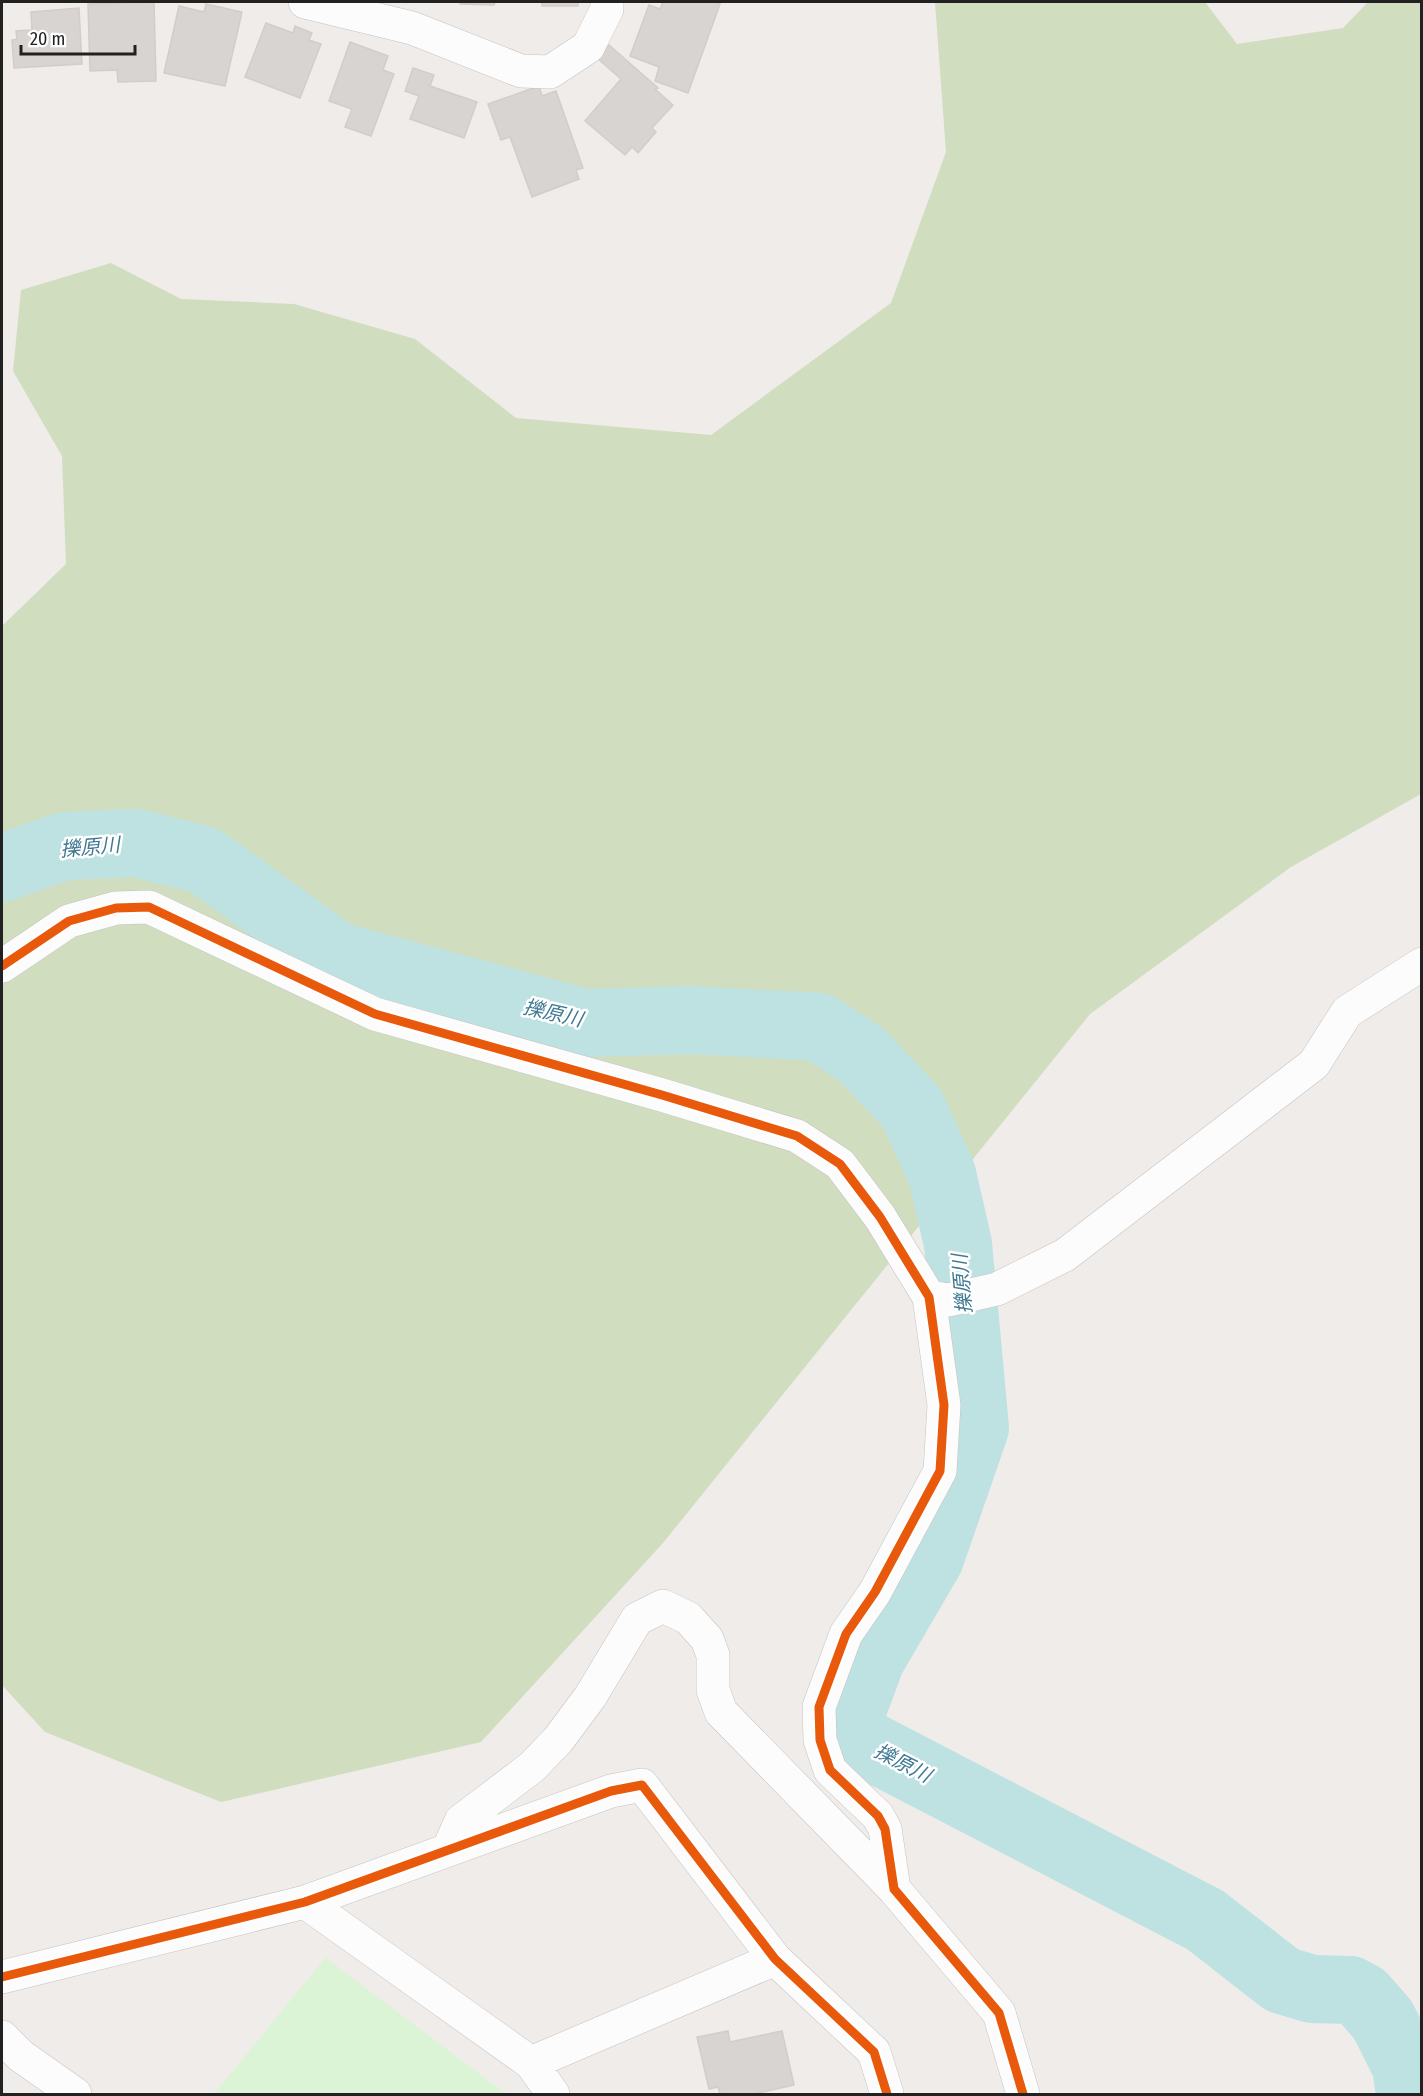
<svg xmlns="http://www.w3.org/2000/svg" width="1423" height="2096" font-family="'Fira Sans Condensed','Noto Sans JP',sans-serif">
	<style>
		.forest { fill: #d0ddbf }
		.park { fill: #dcf4d6 }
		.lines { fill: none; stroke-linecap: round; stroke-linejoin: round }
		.river { stroke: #bde2e1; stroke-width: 68 }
		.building { fill: #d7d4d2; stroke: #d2cdcb; stroke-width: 1.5 }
		.minor-casing { stroke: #c5c3c2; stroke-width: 34 }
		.minor { stroke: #fdfcfc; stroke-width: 33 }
		.cycleway-casing { stroke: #fff; stroke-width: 13 }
		.cycleway { stroke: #e8590c; stroke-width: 9 }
		.labels { text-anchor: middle; stroke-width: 5; stroke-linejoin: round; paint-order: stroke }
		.water-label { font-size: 20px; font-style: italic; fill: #407992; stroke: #fff }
	</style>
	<rect width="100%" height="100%" fill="#efece9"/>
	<path class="forest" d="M935,2h270l32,42 106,-16 25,-26h53v792l-130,73 -201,147 -427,529 -182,199 -260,60 -176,-70 -43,-47v-1059l64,-62 -4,-108 -49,-85 8,-81 90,-27 70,36 113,5 121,35 101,79 195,17 180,-132 55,-151z"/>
	<path class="park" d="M325,1958h1l180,136h-292z"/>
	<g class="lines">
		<path class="river" d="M2,868l63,-22 71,-3 68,17 133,96 248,67 105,-3 129,7 43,28 50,53 30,66 16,70 17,184 -45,130 -59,101 -25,68 10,12 349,181 77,60 30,9 38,1 13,7 20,23 23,46 4,28"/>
	</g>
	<path class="building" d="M154,2l2,79 -38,1 -1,-12 -27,1 -2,-67z
		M460,2h35l-1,3 -34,-1z
		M542,2h36v4h-36z
		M663,2h51l6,2 -32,89 -33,-12 4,-14 -29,-11 19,-51 11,4z
		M206,4l36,8 -17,74 -61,-13 15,-67 25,6z
		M79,8l3,56 -68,4 -2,-28 5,-1 -1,-8 16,-1 -1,-18z
		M266,23l27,10 2,-7 17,7 -3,7 12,4 -21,54 -55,-21z
		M350,42l38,14 -5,14 11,4 -23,62 -26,-9 7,-18 -23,-8z
		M609,45l49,43 -3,1 18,16 -21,23 4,4 -18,21 -6,-6 -7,8 -40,-34 36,-42 -24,-21z
		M413,68l21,7 -4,11 47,16 -13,36 -54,-19 9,-23 -14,-5z
		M539,86l3,10 14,-5 27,77 -7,2 3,9 -47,18 -22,-60 -9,3 -13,-36z
		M728,2031l2,11 52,-11 12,54 -40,9h-34l-2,-7 -9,2 -12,-52z"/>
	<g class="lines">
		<defs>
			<path id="minor" d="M305,2l107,26 109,43 29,1 38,-25 19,-38v-7
				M2,966l67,-45 47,-13 33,-1 226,107 287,81 135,41 43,28 40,53 49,80 15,108 -4,66 -65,121 -29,42 -27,73 1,33 10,30 48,46 7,13 9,60 105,124 24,81
				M929,1297l20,3 48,-11 68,-34 249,-191 33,-52 75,-48
				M448,1850l13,-29 71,-54 26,-27 32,-43 47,-78 26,-13 25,12 19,21 6,16v35l8,22 173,177
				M305,1902l226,161 22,31
				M2,1977l303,-75 306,-111 31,-6 133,174 99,93 13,42
				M2,2037l19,19 54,38
				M531,2063l244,-104"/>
		</defs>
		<use href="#minor" class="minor-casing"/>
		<use href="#minor" class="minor"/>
		<defs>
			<path id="cycleway" d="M2,966l67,-45 47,-13 33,-1 226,107 287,81 135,41 43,28 40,53 49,80 15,108 -4,66 -65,121 -29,42 -27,73 1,33 10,30 48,46 7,13 9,60 105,124 24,81
				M2,1977l303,-75 306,-111 31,-6 133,174 99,93 13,42"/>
		</defs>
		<use href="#cycleway" class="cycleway-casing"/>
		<use href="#cycleway" class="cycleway"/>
	</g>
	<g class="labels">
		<g class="water-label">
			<text transform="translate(90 847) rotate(-5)" y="7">擽原川</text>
			<text transform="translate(553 1013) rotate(13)" y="7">擽原川</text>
			<text transform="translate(962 1284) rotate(-95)" y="7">擽原川</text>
			<text transform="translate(903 1763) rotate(27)" y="7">擽原川</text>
		</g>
	</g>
	<rect width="1423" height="2096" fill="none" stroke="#212121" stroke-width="6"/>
	<path d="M21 45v9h114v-9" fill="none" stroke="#212121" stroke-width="3"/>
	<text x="30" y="45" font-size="18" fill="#212121" stroke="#ffffff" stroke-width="4.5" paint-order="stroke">20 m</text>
</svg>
